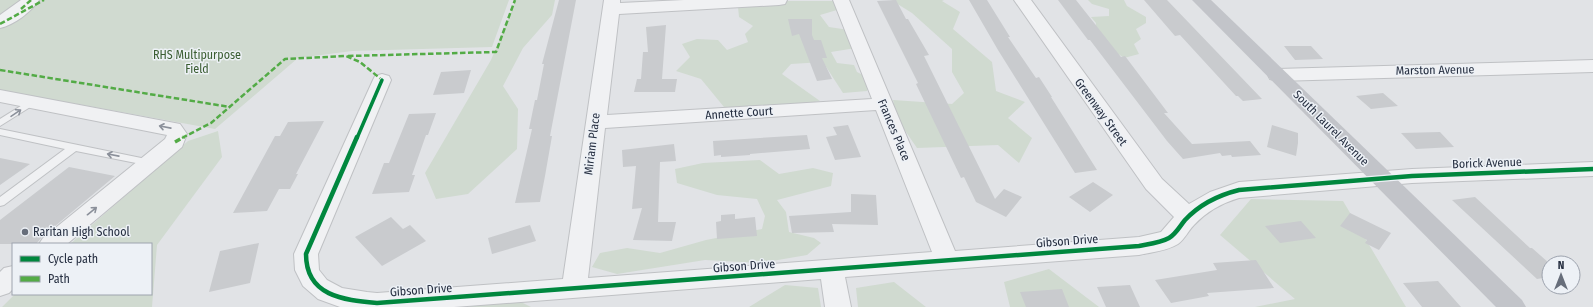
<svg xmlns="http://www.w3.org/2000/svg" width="1593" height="307" font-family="'Fira Sans Condensed',sans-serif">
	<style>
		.green { fill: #d0dad0 }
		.building { fill: #c9cbce }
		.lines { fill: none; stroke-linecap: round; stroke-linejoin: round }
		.lane-casing { stroke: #bfc1c4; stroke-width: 2 }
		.street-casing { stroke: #bfc1c4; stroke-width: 2 }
		.lane { fill: #f0f1f3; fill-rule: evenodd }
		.street { fill: #f0f1f3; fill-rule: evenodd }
		.secondary { fill: #c2c4c9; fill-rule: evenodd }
		.quiet-far1 { stroke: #53ab46; stroke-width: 2.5; stroke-dasharray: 5.5 2.5; stroke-linecap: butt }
		.quiet { stroke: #53ab46; stroke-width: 3.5; stroke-dasharray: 6 3.5; stroke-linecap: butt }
		.cycleway-far1-casing { stroke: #edf1f6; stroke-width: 5.5 }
		.cycleway-casing { stroke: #edf1f6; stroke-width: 7 }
		.cycleway-far1 { stroke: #00873e; stroke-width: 3.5 }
		.cycleway { stroke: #00873e; stroke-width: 4.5 }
		.oneway { stroke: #8b909a }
		.poi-dot { fill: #676e7b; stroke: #edf1f6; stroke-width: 1.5 }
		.labels { text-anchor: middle; stroke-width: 3; stroke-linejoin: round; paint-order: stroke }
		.park-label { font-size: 12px; fill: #3a5d32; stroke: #edf1f6 }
		.street-label { font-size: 12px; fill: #262f41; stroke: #edf1f6 }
		.poi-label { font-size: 12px; fill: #262f41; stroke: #edf1f6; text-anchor: start }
	</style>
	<rect width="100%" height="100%" fill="#e1e3e6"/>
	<path class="green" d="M0,0h509l-17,47 -140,4 -54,7 -83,71 -215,-39z
		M516,0h39l-3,15 -29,33 -20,38 15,23 -1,40 -49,45 -32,5 -11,-26 66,-113z
		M891,0h53l-2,1 18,11 -7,17 39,33 4,29 29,11 -17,16 24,20 -13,25 -21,-18 -81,3 -20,-29 -4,-19 59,4 12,-11 -12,-21v-23l-40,-36z
		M1088,0h36l3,6 19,11v6l-10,6 5,10 -7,5 5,10 -15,4 -17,-12 -12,-14 1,-9 -5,-6 18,-1v-7l-17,-5z
		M782,1h56l-1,9 -17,5 9,12 20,3 7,18 -25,4 6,11 17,2 3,7 14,7 -4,12 -24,2 -20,-31 -32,2 -9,10 38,27 -48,9 -48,-3 -23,-28 -25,-8 14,-14 -8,-13 15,-5 21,1 9,10 21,-8 -3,-8 8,-8 -14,-9 -1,-10z
		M218,131l4,26 -65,88 -5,62h-150l13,-13h136v-50h-81l118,-103z
		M760,160l19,14 34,-6 20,5 -2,13 -54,14 9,12 3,20 25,6 7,5 -14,12 -47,8 -55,-3 -88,14 -25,-7 8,-14 27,-5 33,5 46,-13 56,-11 3,-13 -8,-17 -40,-4 -40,-12 -2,-14 28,-6z
		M1251,199l92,2 63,106h-151l40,-8 -75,-64z
		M1049,269l50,38h-89l-6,-25z
		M894,282l32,25h-68l-2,-19z
		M785,285l33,3 3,19h-72z
		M515,299l16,8h-65z"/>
	<path class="building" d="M559,0h17l-26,136h2l-7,40 -5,26 -25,1 17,-74h-3l6,-29h2l7,-36h-2z
		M896,0l10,19h2l21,36 -5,1 71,143 9,-10 18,8 -16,20 -30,-15 -12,-25 -3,1 -45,-94 2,-1 -41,-82z
		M969,0h18l23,37h-2l28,41 3,-1 13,20h-1l46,73 -22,3 -77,-123z
		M1058,0h18l45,57 4,-1 43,57h-4l28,31 58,-3 11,14 -29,2 -1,-2 -9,1 -2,-3 -37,6 -16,-18 -77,-101h-2z
		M1144,0h23l95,99 -19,2 -5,-5h-2l-56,-61 -5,1z
		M788,19h24v16l2,5h7l6,18h-5l10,21 -15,2 -18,-47 -7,2z
		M666,25l-4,54h15l-2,13h-41l3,-13h4l2,-27h5l-2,-25z
		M1284,46h27l12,13 -28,1z
		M471,70l-7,23 -31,2 8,-23z
		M1383,93l15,13 -27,3 -15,-13z
		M436,113l-8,22h-2l-14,40h3l-6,17 -37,2 12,-31h5l20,-49z
		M324,121l-28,53h2l-8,15h-11l-12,22 -34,2 42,-77h5l8,-14z
		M848,125l13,32 -26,3 -9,-23 11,-2 -4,-8z
		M1272,125l26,8v10l-2,13 -29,-9z
		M1440,132l14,15 -38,2 -15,-16z
		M807,135l3,14 -60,5v1l-29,2v-2l-7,1 -1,-15z
		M674,144l2,17 -16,1 -2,60h18l-4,19 -39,-1 9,-32 -10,1 4,-43 -13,1 -1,-17z
		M0,158l30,6 -30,21z
		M69,167l46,9 -73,61 -6,7h-36v-24z
		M1093,182l20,13 -23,17 -21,-15z
		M851,194l25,1 2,30 -46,-1 2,8 -42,1 -3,-17 62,-4z
		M1475,197l55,51h2l17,15v14l-12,2 -85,-79z
		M1350,213l41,20 -12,17 -14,-7 2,-3 -27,-14z
		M735,214v5l20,-2 2,19 -40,3 -1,-17 5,-1v-6z
		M391,217l12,12 7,-4 16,16 -44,25 -27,-29z
		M1301,221l15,17 -36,5 -15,-17z
		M530,225l6,16 -44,13 -4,-16z
		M259,243l-9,40 -41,9 11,-41z
		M1256,260l18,28 -67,5 2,3 -38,7 -16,-23 62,-10 -4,-7z
		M1438,281l23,26h-39l-19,-24z
		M1130,285l10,22h-34l-9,-20z
		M1062,289l7,18h-43l-6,-15z"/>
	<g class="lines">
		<defs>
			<path id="lane" d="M32,99l5,3 -2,2 -35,22v-7z
				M0,129l151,31 5,3 -5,3 -75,-15 -72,54 -4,1v-9l65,-48 -65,-14z"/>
			<path id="street" d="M21,0h18c-8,12 -25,25 -39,28v-13z
				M604,0h16v3l64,-3h103l-2,4 -6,1 -160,9 -12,101 265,-16 -39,-99h16l106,251 184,-14 22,-5 13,-15 -28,-28 -132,-189h17l131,179 27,25 21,-12 29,-10 173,-13 181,-7v14l-181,7 -173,15c-17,5 -33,14 -45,27 -6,6 -9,14 -16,19 -11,7 -26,8 -39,11l-294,22 6,30h-26l-4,-28 -367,28h-114l-22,-8 -15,-13 -8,-16 -1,-16 79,-174 2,-4 7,-2 7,2 2,4 -73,174 1,16 8,10 15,8 25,4 10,1 186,-14zM876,110l56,142 -344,26 17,-150z
				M1593,60v12l-316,9 -7,-2 -2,-4 2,-4 7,-2z
				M0,90l180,34 7,10 -5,13 -115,97h-28l4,-6 122,-99 2,-4 -167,-33z
				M13,266v23l-4,4 -9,3v-24l4,-4z"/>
		</defs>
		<use href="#lane" class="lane-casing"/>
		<use href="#street" class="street-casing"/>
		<use href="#lane" class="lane"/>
		<use href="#street" class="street"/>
		<path class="secondary" d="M1192,0h19l311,300 4,7h-30z"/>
		<path class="quiet-far1" d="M21,9l10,-9
			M0,24l44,-24
			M348,56l148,-4 19,-52
			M0,70l230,37
			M182,138l29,-15 74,-64 61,-3 14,6 22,18"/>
		<path class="quiet" d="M175,142l9,-5"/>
		<defs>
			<path id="cycleway-far1" d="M357,138l25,-58"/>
			<path id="cycleway" d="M357,137l-51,117c0,42 37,46 71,49l762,-57c10,-2 21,-3 30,-8 7,-4 11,-12 16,-18 15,-16 34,-25 54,-30l173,-14 181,-7"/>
		</defs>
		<use href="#cycleway-far1" class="cycleway-far1-casing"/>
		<use href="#cycleway" class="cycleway-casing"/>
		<use href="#cycleway-far1" class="cycleway-far1"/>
		<use href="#cycleway" class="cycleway"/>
	</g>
	<defs><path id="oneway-shaft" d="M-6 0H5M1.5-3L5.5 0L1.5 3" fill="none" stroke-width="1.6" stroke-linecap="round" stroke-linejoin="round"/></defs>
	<g class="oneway">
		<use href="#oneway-shaft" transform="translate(16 113) rotate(-34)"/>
		<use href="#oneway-shaft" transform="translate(165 127) rotate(-169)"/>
		<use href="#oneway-shaft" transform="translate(113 155) rotate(-169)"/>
		<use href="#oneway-shaft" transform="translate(92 211) rotate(-39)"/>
	</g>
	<circle class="poi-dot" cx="25" cy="232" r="4"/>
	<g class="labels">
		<g class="park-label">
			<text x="197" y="59">RHS Multipurpose<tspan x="197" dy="14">Field</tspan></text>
		</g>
		<g class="street-label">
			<text transform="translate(1435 70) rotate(-1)" y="4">Marston Avenue</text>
			<text transform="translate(1101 112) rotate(54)" y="4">Greenway Street</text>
			<text transform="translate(739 113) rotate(-4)" y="4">Annette Court</text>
			<text transform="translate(1331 128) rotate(45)" y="4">South Laurel Avenue</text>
			<text transform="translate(894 130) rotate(67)" y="4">Frances Place</text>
			<text transform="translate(592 144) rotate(-83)" y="4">Miriam Place</text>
			<text transform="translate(1487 163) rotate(-2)" y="4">Borick Avenue</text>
			<text transform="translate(1067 241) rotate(-4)" y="4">Gibson Drive</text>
			<text transform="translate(744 266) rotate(-4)" y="4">Gibson Drive</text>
			<text transform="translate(421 290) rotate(-4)" y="4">Gibson Drive</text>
		</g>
		<g class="poi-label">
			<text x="33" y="236">Raritan High School</text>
		</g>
	</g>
	<rect x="12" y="243" width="140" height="52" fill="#edf1f6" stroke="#9da3ae"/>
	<rect x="20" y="256" width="20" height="6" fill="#00873e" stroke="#9da3ae"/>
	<text x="48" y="263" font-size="12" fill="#262f41">Cycle path</text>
	<rect x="20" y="276" width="20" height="6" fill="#53ab46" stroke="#9da3ae"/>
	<text x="48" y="283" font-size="12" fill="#262f41">Path</text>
	<g transform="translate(1561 275)"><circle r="19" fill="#edf1f6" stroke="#9da3ae"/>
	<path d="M0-3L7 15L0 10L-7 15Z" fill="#676e7b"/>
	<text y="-6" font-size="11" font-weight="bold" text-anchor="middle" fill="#262f41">N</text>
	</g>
</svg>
